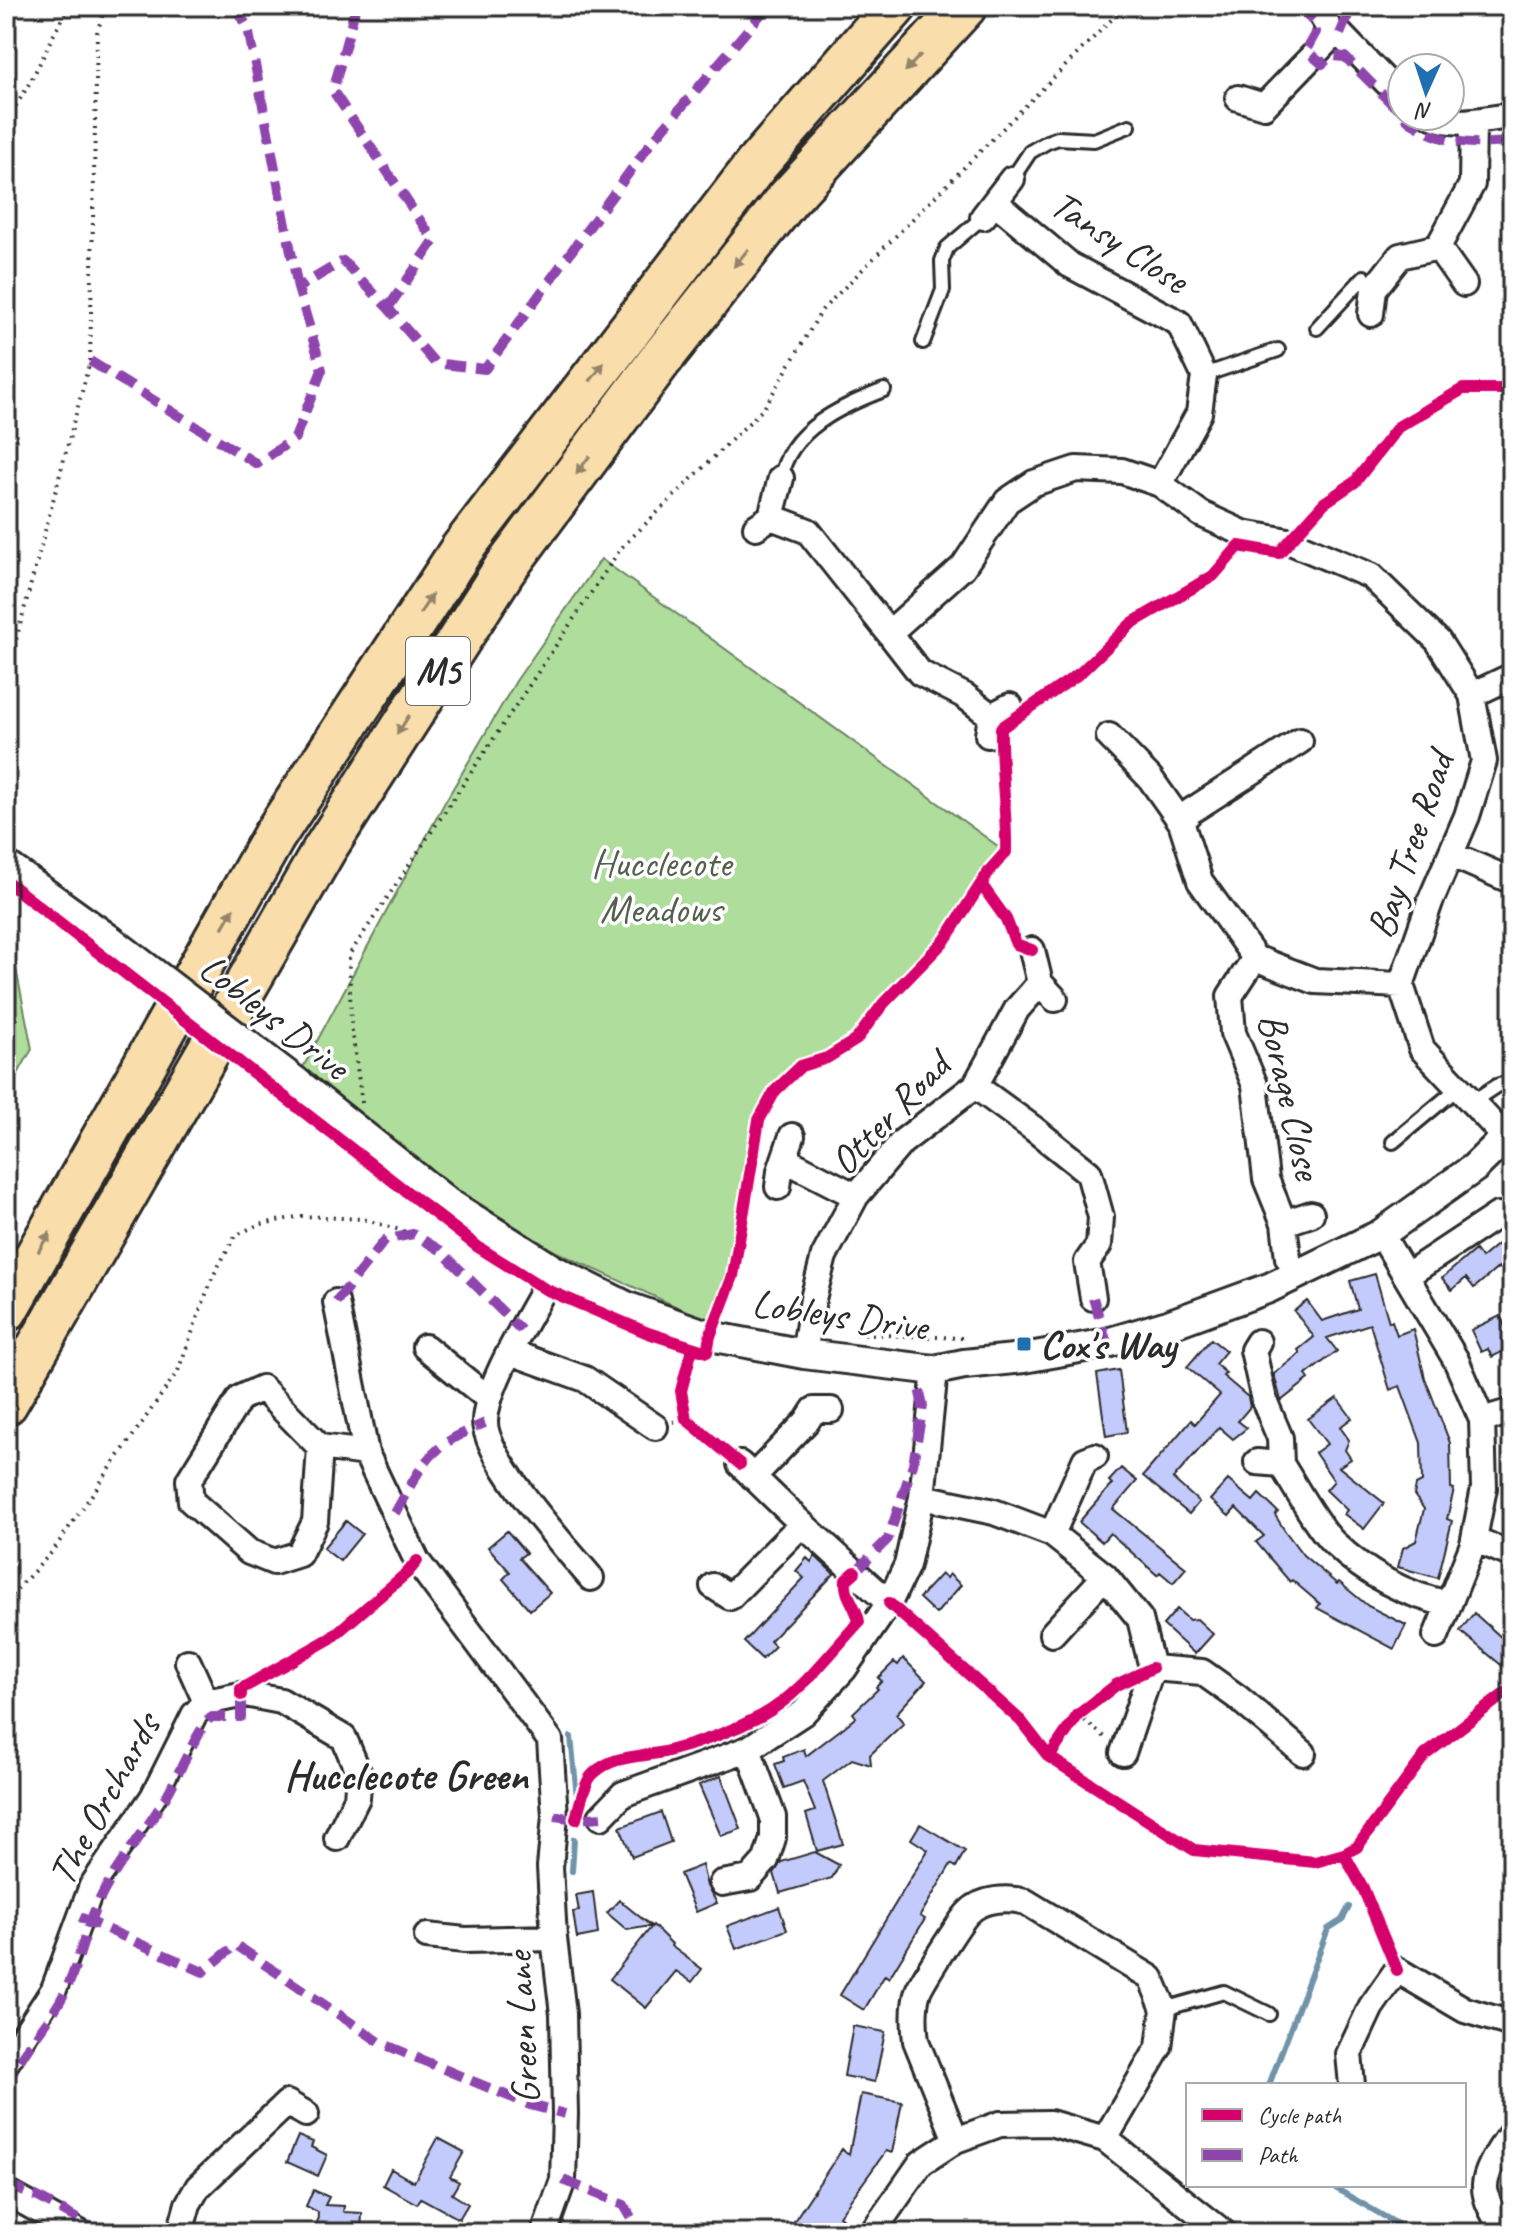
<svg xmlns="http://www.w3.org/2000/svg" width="1518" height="2239" font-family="Caveat,sans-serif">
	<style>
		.green { fill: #afdd9c; stroke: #6d8464; stroke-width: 2 }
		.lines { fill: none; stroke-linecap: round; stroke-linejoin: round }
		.stream { stroke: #7093aa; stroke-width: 6 }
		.building { fill: #c3cafc; stroke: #2b2b2b; stroke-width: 2 }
		.service-casing { stroke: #2b2b2b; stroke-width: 18 }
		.minor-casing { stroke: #2b2b2b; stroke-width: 30 }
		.tertiary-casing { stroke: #2b2b2b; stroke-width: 34 }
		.motorway-casing { stroke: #2b2b2b; stroke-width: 48 }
		.path { stroke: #2b2b2b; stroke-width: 4; stroke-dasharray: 2 6; stroke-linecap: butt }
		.service { stroke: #fff; stroke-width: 12 }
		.minor { stroke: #fff; stroke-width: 24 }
		.tertiary { stroke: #fff; stroke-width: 28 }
		.motorway { stroke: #f9deab; stroke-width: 42 }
		.tertiary-bridge-casing { stroke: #2b2b2b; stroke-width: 34; stroke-linecap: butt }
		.tertiary-bridge { stroke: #fff; stroke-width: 28 }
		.quiet { stroke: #8e44ad; stroke-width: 10; stroke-dasharray: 20 10; stroke-linecap: butt }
		.cycleway-casing { stroke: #fff; stroke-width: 17 }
		.cycleway { stroke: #d6006c; stroke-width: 12 }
		.oneway { fill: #92846b }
		.poi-dot { fill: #1f6fb2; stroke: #fff; stroke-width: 3 }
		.labels { text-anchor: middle; stroke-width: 7; stroke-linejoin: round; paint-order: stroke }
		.shield { fill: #fff; stroke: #6b6b6b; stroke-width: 2 }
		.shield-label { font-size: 38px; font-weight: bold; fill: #2b2b2b }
		.street-label { font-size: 40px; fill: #2b2b2b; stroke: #fff }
		.park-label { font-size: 40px; fill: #53604d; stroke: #fff }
		.poi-label { font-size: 40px; font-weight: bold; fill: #2b2b2b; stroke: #fff; text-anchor: start }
		.neighbourhood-label { font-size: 42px; font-weight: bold; fill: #2b2b2b; stroke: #fff }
	</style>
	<rect width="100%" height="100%" fill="#fff"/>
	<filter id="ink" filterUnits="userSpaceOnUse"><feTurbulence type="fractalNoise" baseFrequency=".0125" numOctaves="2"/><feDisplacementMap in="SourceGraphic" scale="16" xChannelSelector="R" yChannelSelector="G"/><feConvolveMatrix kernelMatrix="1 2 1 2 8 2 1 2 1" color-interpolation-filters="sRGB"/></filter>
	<g filter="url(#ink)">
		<path class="green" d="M601,559l405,293 -36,45 -25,43 -62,64 -27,36 -14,10 -41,16 -26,25 -16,29 -26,156 -25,45 -261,-119 -146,-131 144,-269 71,-121z
			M6,944l6,4 20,101 -26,46z"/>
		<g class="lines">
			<path class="stream" d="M571,1737l6,60
				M572,1871l2,-32
				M1269,2085l59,-156 14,-9 7,-13
				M1330,2185l83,48"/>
		</g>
		<path class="building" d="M1512,1232v33l-9,7 -4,-5 -25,21 -8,-10 -14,12 -10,-12 33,-28 6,8z
			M1375,1274l14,48 3,-1 5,14 16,-6 12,49 25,65 1,45 3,1 -7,30 5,2 -14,57 -40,-11 5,-19 13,-7 8,-32 -10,-14 2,-10 6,-3 -1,-39 -21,-57 -10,4 -20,-66 -43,14 10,13 -31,24 3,4 -28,22 -7,-27 26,-21 -2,-3 16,-13 -20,-26 13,-10 15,20 36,-12 -8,-28z
			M1500,1316l12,25v6l-20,10 -4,-8 -7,3 -10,-22z
			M1211,1339l15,12 -11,13 11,9 -3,3 25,21 2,10 -12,14 9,7 -14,11 -14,-12 -46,52 26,23 -10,12 -46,-38 48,-56 4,4 25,-29 -33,-28z
			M1119,1370l8,62 -21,4 -9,-62z
			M1337,1398l15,20 -12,9 9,13 -4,10 6,9 -12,8 45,36 -20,26 -20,-15 3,-4 -21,-20 8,-9 -19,-28 12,-9 -19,-25z
			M1121,1468l16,13 -24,28 73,59 -13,15 -13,-11 -3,3 -47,-42 -8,9 -23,-20 33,-38 -3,-3z
			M1228,1480l25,21 6,-7 19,18 -3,3 10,16 18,24 34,29 2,-2 29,24 38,19 -12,24 -77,-41 3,-4 -28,-24 -2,2 -34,-40 8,-6 -28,-28 -7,8 -19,-16z
			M346,1521l16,13 -22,27 -17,-13z
			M507,1531l19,22 -7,5 31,35 -20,17 -27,-31 7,-7 -22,-25z
			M815,1556l19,18 -64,67 5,5 -13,13 -18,-17 60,-64 -8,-7 11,-13 4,4z
			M941,1574l5,4 3,-4 12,11 -25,29 -17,-16z
			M1177,1609l12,11 8,-1 16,15 -18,20 -32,-29z
			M1474,1613l38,34v27l-52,-43z
			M903,1658l23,23 -30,33 8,9 -34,32 1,10 -19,-6 -29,22 20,63 -26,7 -11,-37 9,-3 -12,-30 -19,7 -9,-24 9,-3 -1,-4 21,-8 2,7 38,-29 12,-10 -3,-4 25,-24 -2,-2 6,-6 -4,-3 16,-16 4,3z
			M721,1776l20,53 -20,7 -22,-51z
			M661,1812l10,30 -39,15 -12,-30z
			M920,1824l45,27 -9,16 -5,-3 -31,52 5,3 -36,59 -4,-3 -21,35 -24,-15 88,-145 -17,-11z
			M815,1852l24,13 -7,13 -52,15 -6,-20 7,-11z
			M702,1865l5,21 10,17 -21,9 -16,-38z
			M593,1892l5,42 -21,4 -4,-26 6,-1 -3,-16z
			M619,1900l32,26 -24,4 -20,-17z
			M779,1907l8,23 -51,19 -9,-23z
			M653,1925l19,19 -1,2 31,23 -10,13 -16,-11 -30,37 -36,-29z
			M853,2026l32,6 -10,50 -31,-6z
			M861,2094l41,8 -10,51 -6,-2 -47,65 4,3 -9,14h-48l56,-84 7,5z
			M298,2136l15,6 -2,5 16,8 -9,21 -31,-14z
			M438,2138l26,14 -14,25 9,5 -7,12 16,10 -9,15 -38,-21 -4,6 -34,-19 8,-16 23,13z
			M313,2190l16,7 -4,8 19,1 -1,6 19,1 -1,20 -44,-1 1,-20 -12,-6z"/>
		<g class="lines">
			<defs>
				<path id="service" d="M1012,179l18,-27 17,-10 11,-4 36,2 35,-14
					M1317,328l47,-51
					M923,342l20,-52 -1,-29 5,-13 36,-31
					M1204,375l74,-25
					M781,478c7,-48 63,-73 103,-88
					M1472,1102l24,-16 16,-5
					M1393,1142l65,-54
					M1164,2009l60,-17 45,22"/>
				<path id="minor" d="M1318,10l15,25 7,-1 62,64
					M1238,98l26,8 69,-71
					M1432,116c28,12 52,2 80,0
					M995,202l75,63 109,58 25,52 -5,38 -39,71
					M983,217l29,-38
					M1438,247l26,37
					M1371,314l3,-25 26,-33 38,-9 34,-63 1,-61
					M771,517l10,-39
					M756,527l15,-10 37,14 81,102 74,-66 44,-66 27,-18 42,-14 46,2 38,13 41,30 42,19 45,8 83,35 67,65 34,54 12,66 -17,55 -37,86 -29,83 21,64 82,87
					M889,633l31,40 45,23 26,20
					M1472,695l40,-19
					M988,735l3,-19 19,-10
					M1109,736l41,42 31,44 19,59 55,77 60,23 86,4
					M1181,822l10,-11 109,-70
					M1452,855l60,26
					M1032,950l8,33 15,16
					M1255,958l-25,38 3,37 22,52 11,94 18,44 4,35
					M975,1086l59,43 55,44 12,44 -2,28 -12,17 6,36
					M784,1159l72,37
					M778,1187l2,-16 12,-35
					M1284,1223l27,-9
					M554,1270c-19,39 -67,110 -69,151 -1,37 81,127 106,157
					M1406,1276l92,-61
					M336,1302l30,151 51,108 133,179 5,76 -5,51 4,71 9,76 2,100 -2,66 -19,53
					M1258,1342l-5,8 11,50 16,38 1,26
					M425,1347l64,52
					M510,1352l75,27 70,48
					M804,1354l9,-55 11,-43 32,-60 46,-54 73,-56 42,-77 23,-26
					M262,1388l58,59 -5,75 -16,32 -25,8 -25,-10 -58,-51 -2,-21 51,-82z
					M1482,1420l30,-9
					M320,1447l46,6
					M1257,1462l24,2c14,22 36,63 53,79 32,31 72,52 115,61l24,-60 11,-56 -2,-68 -26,-60 -75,-126
					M740,1464l62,60
					M753,1477l54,-56 7,-11h17
					M922,1497l72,15 58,22 53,42 35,43 12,49 -29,85
					M1052,1534l33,-74 10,-4
					M1474,1539l38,16
					M713,1586l17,11 72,-73 87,79
					M1052,1634l53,-58
					M1436,1636l13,-32
					M188,1662l18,40
					M1152,1668l50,4 35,25 66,56
					M601,1817l22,-23 125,-45 55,-36 41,-44 45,-66 18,-38 15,-68 13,-127
					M722,1883l28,-5 16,-18 7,-22v-21l-25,-68
					M427,1936l38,4 89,-2
					M6,2063l48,-74 38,-103 61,-89 41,-82 12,-13 39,-8 36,7 63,37 15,36 -2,24 -20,40
					M1352,2085l-3,-31 22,-47 26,-37 68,40 47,14
					M956,2140l-40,-99c-2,-16 -3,-34 2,-50 4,-10 42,-70 50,-78 14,-15 40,-16 58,-11l125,76 13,31 -5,38 -54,92
					M6,2196h7l67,37
					M180,2233l8,-29 10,-17 89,-84 19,11
					M872,2233l49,-70 35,-23 44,-16 50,-1 55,16 119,94
					M1505,2233c-8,-13 -21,-32 -20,-48 1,-16 18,-41 27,-53"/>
				<path id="tertiary" d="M6,865l103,74
					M295,1081l152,121 107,68 74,37 82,29 94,18 131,16 29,-6 60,-6 83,-15 61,-18 101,-37 112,-54 93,-66 38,-37"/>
				<path id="motorway" d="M6,1310l268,-474 188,-287 294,-384 139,-159
					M6,1403l318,-553 180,-280 157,-211 127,-160 177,-193"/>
			</defs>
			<use href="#service" class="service-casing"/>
			<use href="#minor" class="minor-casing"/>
			<use href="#tertiary" class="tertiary-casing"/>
			<use href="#motorway" class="motorway-casing"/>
			<path class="path" d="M6,119c27,-34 41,-75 63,-113
				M6,678l84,-317 7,-328 8,-27
				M6,833l9,11
				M362,1103l-11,-79 -2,-69 272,-407 143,-140 58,-98 303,-304
				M856,1334l107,4
				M673,1422l13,-3
				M6,1601l46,-49 126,-181 34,-93 23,-42 22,-11 44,-9 62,3 50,15
				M1078,1715l28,23"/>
			<use href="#service" class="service"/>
			<use href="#minor" class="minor"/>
			<use href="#tertiary" class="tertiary"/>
			<use href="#motorway" class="motorway"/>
			<defs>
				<path id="tertiary-bridge" d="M109,939l186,142"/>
			</defs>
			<use href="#tertiary-bridge" class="tertiary-bridge-casing"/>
			<use href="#tertiary-bridge" class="tertiary-bridge"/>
			<path class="quiet" d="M235,6l13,22 50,260
				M356,6l-23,85 101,150 -46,67
				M1312,7l-7,7 8,7 3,11 -10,18 16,14 10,-8 13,1 57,57
				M1340,34l12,-28
				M1404,116c32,29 68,29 108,26
				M90,361l167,103 38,-26 27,-68 -24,-82 45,-27 45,47 47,55 50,6 165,-225 118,-138
				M1093,1298l14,45
				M336,1302l49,-62 28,-6 27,16 81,80
				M395,1513c29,-51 32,-66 90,-90
				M855,1572l33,-33 25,-75 10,-58 -5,-22
				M555,1816l21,3 25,-2
				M80,1917l123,55 33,-27 145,98 149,62 35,9
				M6,2087c13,-35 41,-60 58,-93 15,-29 20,-62 34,-91 18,-39 48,-71 69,-108 9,-15 34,-73 45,-78h29v-22
				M563,2180l61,25 16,28
				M6,2185l32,12 64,36"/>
			<defs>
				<path id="cycleway" d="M6,881l472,366 67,42 103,44 59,19 3,-16 23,-60 26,-156 16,-29 26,-25 26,-8 29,-18 27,-36 62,-64 36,-56 25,35 10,25 16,6
					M981,884l9,-14 16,-18c1,-42 -6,-83 -5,-124l79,-55 52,-50 81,-47 26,-30 40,7 45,-50 31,-21 43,-55 65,-38h43l6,-5
					M692,1349l-11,42 5,28 54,45
					M889,1603l132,118 28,36 145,93 121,12 29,-8 13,-7 68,-92 87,-67
					M241,1695v-6l90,-51 77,-66 9,-11
					M1049,1757l29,-42 38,-30 36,-17
					M576,1819c3,-12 9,-38 17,-45 22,-21 49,-16 75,-23 32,-8 64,-20 93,-35 38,-20 68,-62 98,-94 -2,-16 -15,-26 -13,-42l9,-8
					M1344,1854l19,34 34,82"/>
			</defs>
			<use href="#cycleway" class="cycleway-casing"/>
			<use href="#cycleway" class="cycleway"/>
		</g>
		<defs><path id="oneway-solid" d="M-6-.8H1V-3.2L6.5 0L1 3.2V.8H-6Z" transform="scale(2)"/></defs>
		<g class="oneway">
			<use href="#oneway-solid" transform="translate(913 63) rotate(133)"/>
			<use href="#oneway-solid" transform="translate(741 258) rotate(129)"/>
			<use href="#oneway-solid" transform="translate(597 372) rotate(-53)"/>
			<use href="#oneway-solid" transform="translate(583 465) rotate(126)"/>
			<use href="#oneway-solid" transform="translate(426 604) rotate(-57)"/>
			<use href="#oneway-solid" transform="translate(403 725) rotate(122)"/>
			<use href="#oneway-solid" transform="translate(228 918) rotate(-60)"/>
			<use href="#oneway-solid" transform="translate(44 1242) rotate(-60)"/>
		</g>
	</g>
	<rect class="poi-dot" x="1016" y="1336" width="16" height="16" rx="4"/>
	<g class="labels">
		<rect class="shield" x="406" y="637" width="64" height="68" rx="6"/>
		<g class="shield-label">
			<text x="438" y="684">M5</text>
		</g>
		<g class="street-label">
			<text transform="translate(1120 241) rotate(33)" y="14">Tansy Close</text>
			<text transform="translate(1409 845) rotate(-71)" y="14">Bay Tree Road</text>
			<text transform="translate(275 1016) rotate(38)" y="14">Lobleys Drive</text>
			<text transform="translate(1291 1096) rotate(77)" y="14">Borage Close</text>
			<text transform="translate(889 1113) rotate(-46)" y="14">Otter Road</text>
			<text transform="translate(840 1314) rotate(8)" y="14">Lobleys Drive</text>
			<text transform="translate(103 1799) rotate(-61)" y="14">The Orchards</text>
			<text transform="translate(521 2028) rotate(-93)" y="14">Green Lane</text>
		</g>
		<g class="park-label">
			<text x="661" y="876">Hucclecote<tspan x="661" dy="46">Meadows</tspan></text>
		</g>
		<g class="poi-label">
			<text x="1040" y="1358">Cox's Way</text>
		</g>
		<g class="neighbourhood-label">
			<text x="406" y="1789">Hucclecote Green</text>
		</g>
	</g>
	<rect width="1518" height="2239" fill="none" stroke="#fff" stroke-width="32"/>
	<rect x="16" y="16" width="1486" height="2207" fill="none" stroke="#2b2b2b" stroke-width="3" filter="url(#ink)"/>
	<rect x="1186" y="2083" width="280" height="104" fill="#ffffff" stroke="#aaaaaa" stroke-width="2"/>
	<rect x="1202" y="2109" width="40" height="12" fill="#d6006c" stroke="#aaaaaa" stroke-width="2"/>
	<text x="1258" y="2123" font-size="24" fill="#2b2b2b">Cycle path</text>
	<rect x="1202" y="2149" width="40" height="12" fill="#8e44ad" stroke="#aaaaaa" stroke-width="2"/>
	<text x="1258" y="2163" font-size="24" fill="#2b2b2b">Path</text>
	<g transform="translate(1426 92) rotate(183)"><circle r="38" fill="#ffffff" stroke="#aaaaaa" stroke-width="2"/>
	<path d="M0-6L14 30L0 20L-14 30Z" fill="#1f6fb2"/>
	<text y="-12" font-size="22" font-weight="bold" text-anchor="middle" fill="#2b2b2b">N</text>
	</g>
</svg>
